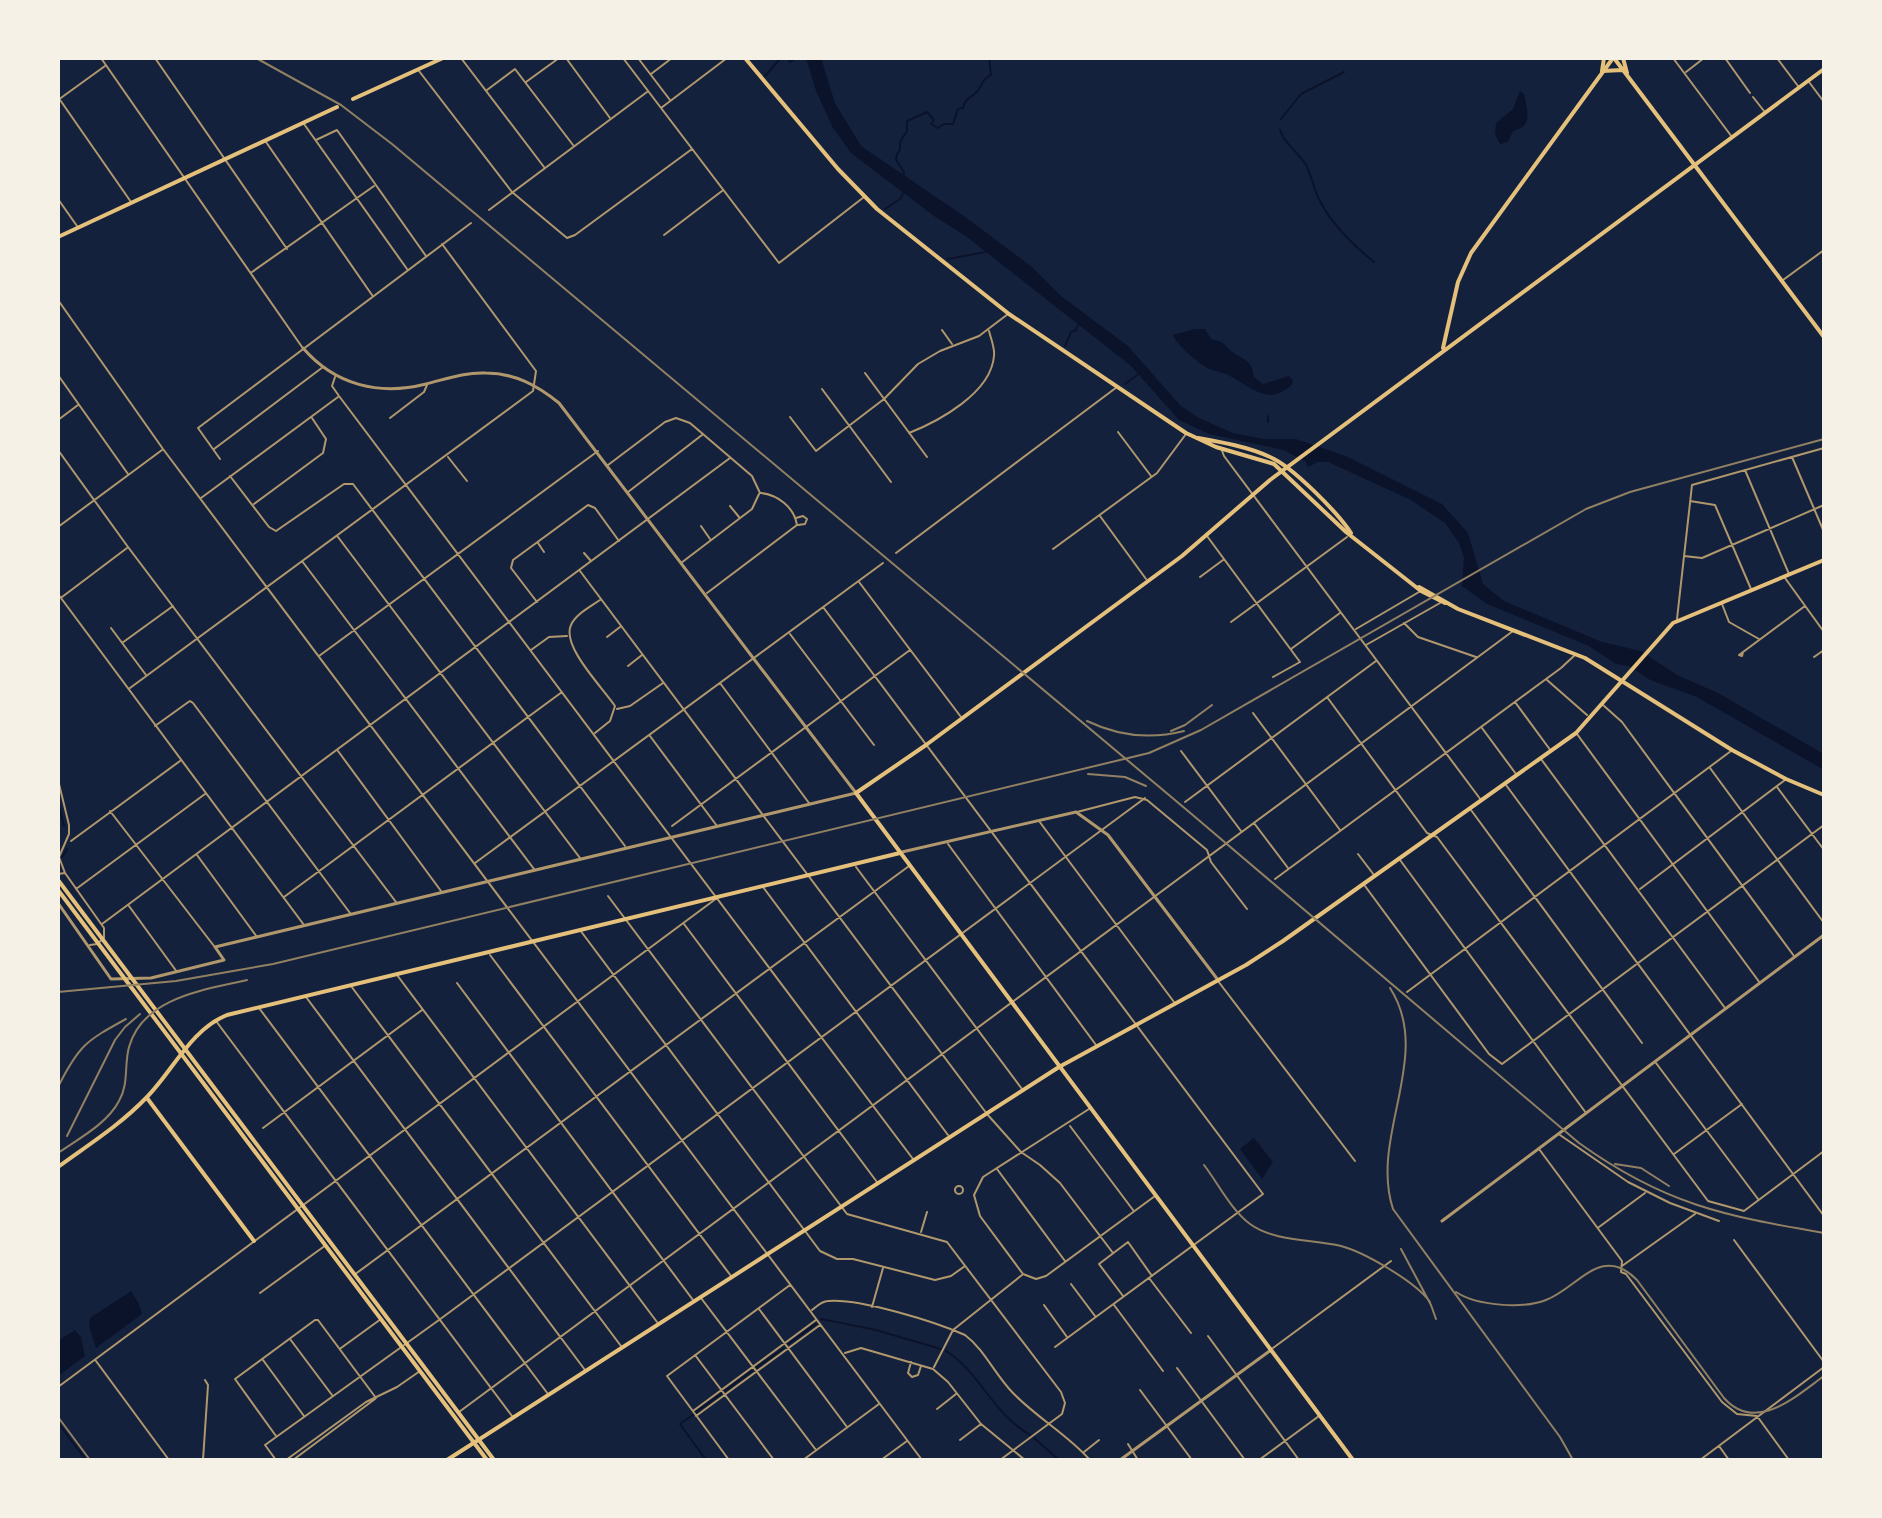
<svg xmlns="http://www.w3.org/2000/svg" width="1882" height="1518" font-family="Quicksand,sans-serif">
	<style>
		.water { fill: #0b132b }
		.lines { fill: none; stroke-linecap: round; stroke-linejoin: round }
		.stream { stroke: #0b132b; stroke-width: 2 }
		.minor { stroke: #b1986c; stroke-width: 2 }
		.tertiary { stroke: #b1986c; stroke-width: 3 }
		.secondary { stroke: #e5c07b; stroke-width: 4 }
		.primary { stroke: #e5c07b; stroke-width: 4 }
		.rail { stroke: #918062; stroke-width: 2 }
	</style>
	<rect width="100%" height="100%" fill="#14213d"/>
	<path class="water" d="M806,58h15l14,45 26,43 103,70 68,51 29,29 67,50 52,59 19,13 34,15 31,6h32l50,17 96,48 26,29 15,51 21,17 98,41 39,9 36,24 41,18 106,61v16l-127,-73 -47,-17 -21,-14 -13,-2 -27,-18 -102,-42 -25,-18 2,-28 -5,-15 -14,-20 -34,-23 -83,-38h-10l-10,5 -3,-6 -22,-11 -74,-16 -30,-14 -49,-55 -163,-128 -33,-21 -83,-63 -18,-25 -17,-37z
		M1520,91l4,3c3,16 10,32 -11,37l-5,11 -8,2 -5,-10 1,-11 17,-14z
		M1194,329h11l6,10c18,4 10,5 23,14 11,7 18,8 20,24l9,7 26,-8 4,4 -1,5c-6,5 -14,10 -23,10 -13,-1 -29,-14 -41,-20 -6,-3 -12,-3 -18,-6 -9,-3 -34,-24 -37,-34z
		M1254,1138l19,24 -11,17 -22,-30z
		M131,1291l8,13 3,10 -46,34 -7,-22 1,-8z
		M75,1330l6,7 4,19 -27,20v-35z"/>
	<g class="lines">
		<path class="stream" d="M787,58l3,4 6,-4
			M765,76l16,-18
			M1281,119l20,-25 43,-22
			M1280,130c5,15 18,22 26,35 5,10 7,20 11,30 11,25 36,50 57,67
			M903,176l1,-4 -8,-12 1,-6 3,-4v-8l7,-11v-10l20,-9 7,8 -3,4 7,4 6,-4h9l5,-15 5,-1c2,-12 11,-10 16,-19 5,-7 3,-9 12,-14l-2,-17
			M885,209l15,-10 4,-7
			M948,259l37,-7
			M1065,346l6,-14 5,-2 2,-5
			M1125,384l15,-11
			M1268,416v6
			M58,802l6,24
			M62,857l5,-8
			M821,1319l55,11 65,19
			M788,1344l28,-20
			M946,1351c35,22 44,60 84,84
			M756,1368l28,-20
			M725,1391l27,-20
			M696,1412l25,-18
			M693,1415l-13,9 26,36
			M58,1423l28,37
			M1034,1438l25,22"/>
		<path class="minor" d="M101,58l201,289
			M155,58l132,191
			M461,58l83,109
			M566,58l44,60
			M623,58l156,205 85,-66
			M638,58l32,42
			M1673,58l59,79
			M1725,58l25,35
			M1777,58l21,28
			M419,71l93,121 55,46 8,-3 117,-86
			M1686,72l18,-14
			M651,74l21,-16
			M526,82l33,-24
			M1809,82l15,20
			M487,90l28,-21 58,76
			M58,97l73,105
			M1753,97l11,14
			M58,100l47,-34
			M661,108l66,-50
			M304,124l103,145
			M316,140l21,-10 89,126
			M266,142l106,153
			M58,199l19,27
			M489,210l158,-118
			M664,235l58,-44
			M252,272l122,-86
			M1783,280l41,-30
			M58,300l105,149 759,1011
			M942,330l10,14
			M865,373l62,84
			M58,375l70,99
			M335,377l-3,9 7,10 574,763
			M822,389l69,93
			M790,417l26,34 68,-52 34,-35 22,-13 39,-15 29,-22
			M390,418l34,-26 3,-7
			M58,420l20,-15
			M1118,432l33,44
			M909,433c30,-12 82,-40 85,-77 1,-8 -3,-17 -5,-25
			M1221,448l3,8 257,344
			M214,449l109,-82
			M58,450l70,97 268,355
			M448,457l19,24
			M1792,457l32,75
			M220,459l-22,-31 273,-205
			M608,465l57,-43 11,-4 14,5 62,53 8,17
			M1745,470l44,104
			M230,476l39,51 7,4 68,-47h9l272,362
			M628,492l74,-57
			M201,498l137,-101
			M1690,501l25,4 36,84
			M254,504l69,-51 3,-14 -14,-21
			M730,506l9,11
			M1100,516l46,63
			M796,518l7,-2 4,3 -2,5 -7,1
			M701,526l9,13
			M58,527l104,-77
			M1207,536l93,126 -27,15
			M338,537l242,321
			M538,543l6,9
			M1053,549l104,-76 29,-39
			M584,553l7,8
			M896,553l221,-166
			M1684,556l18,2 122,-53
			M302,561l232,308
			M681,563l71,-54 7,-15
			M580,571l407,543 34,38 19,13 20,18 53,70
			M1200,577l23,-17
			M1785,578l39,54
			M859,582l102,135
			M707,593l90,-68c-3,-18 -19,-30 -36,-32
			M58,594l246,331
			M62,597l65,-49
			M537,602l-26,-34 2,-8 75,-55 7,3 24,33
			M1722,604l7,18 30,17
			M823,607l440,587 -208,153
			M1677,619l15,-134 132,-37
			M1231,622l116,-85
			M1404,623l14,14 58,20
			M111,628l35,47
			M1356,629l63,-37
			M790,634l84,111
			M607,637l13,-10
			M122,643l51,-37
			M1366,645l74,-42
			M1291,649l49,-36
			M531,650l18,-13 18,-1
			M1743,652l-1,4 -3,-1 66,-49
			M319,656l279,-205
			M1814,657l10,-7
			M628,666l14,-11
			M1547,680l40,35
			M720,683l89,120
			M130,688l403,-297 3,-20 -94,-127
			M1327,697l100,136 10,4 271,364 36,10 80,-60
			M1515,702l36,49
			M1603,705l19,17 172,234
			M617,709l13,-3 33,-23
			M1253,713l87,117
			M155,726l32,-23 3,-2 3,2 157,210
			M1482,728l34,46
			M595,733l15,-12 5,-15c-12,-18 -54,-60 -44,-81 5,-11 19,-18 29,-25
			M1577,734l183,249
			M650,736l67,90
			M338,751l103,140
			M1181,751l60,80
			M1541,759l184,249
			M1710,768l114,155
			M1506,785l318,431
			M1777,787l47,63
			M1185,802l191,-141
			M1471,810l171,233
			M110,811l104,135
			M1077,812l58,-15 12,3 60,50 4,12 36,47
			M1039,821l135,181
			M1254,823l34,45
			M672,826l238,-176
			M71,841l109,-80
			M948,844l148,201
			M1358,854l16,21
			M197,855l60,82
			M1400,860l186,253
			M475,863l408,-300
			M856,867l166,222
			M65,873l39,55v10l-7,6 -7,1
			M58,874l7,-1 -6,-16 10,-23v-9l-10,-41
			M1275,879l286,-211 15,-14
			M1365,886l124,168 13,10 322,-239
			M763,887l185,248
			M76,889l129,-95
			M1640,889l145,-109
			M608,896l239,318 100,28 114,150 4,11 -3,11 -62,46
			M284,897l278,-205
			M129,906l48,66
			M102,924l628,-466
			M684,924l193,258
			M580,930l240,321 17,8h16l82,21 16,-4 14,-10
			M490,955l241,321
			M397,975l260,347
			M1218,981l137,180
			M457,983l236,317
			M351,986l270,360
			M1407,992l324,-241
			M306,997l279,373
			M259,1008l289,386
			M216,1021l296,395
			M1656,1063l102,136
			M1089,1109l-106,68 -9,18 6,21 43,58 13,5 10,-3 109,-80
			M1070,1126l63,84
			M263,1128l159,-118
			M1560,1135l68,47 42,21 49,18
			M1539,1149l83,112 -1,11 5,2 96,128 15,12 20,2 32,44
			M1674,1154l68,-50
			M997,1169l68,92
			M955 1190a4 4 0 1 1 8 0a4 4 0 1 1-8 0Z
			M1599,1227l46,-34
			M921,1232l6,-20
			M1734,1240l90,122
			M1622,1266l73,-52
			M354,1275l555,-409
			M1149,1278l42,55
			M1071,1284l24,32
			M260,1293l66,-48
			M1123,1296l-24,-32 29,-22 24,34
			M701,1298l115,152
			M1044,1305l23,32
			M1114,1305l49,66
			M872,1307l11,-39
			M759,1309l88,118
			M812,1310c5,-4 10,-9 16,-9 31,-3 108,21 137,34 20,15 30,40 48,58 24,25 54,41 77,67
			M1208,1336l91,124
			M290,1339l42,56
			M341,1348l40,-29
			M1273,1348l118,-87
			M845,1353l16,-5 72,21 15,13 33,42 44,36
			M695,1355l79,105
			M263,1360l41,56
			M96,1361l73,99
			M911,1362l-3,11 4,4 6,-2 3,-9
			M934,1367l19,-37 69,-55
			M1177,1368l68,92
			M58,1387l659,-489
			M1140,1390l52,70
			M937,1409l19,-15
			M693,1411l123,-91
			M459,1412l1054,-781
			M696,1416l124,-91
			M276,1436l-41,-57 80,-59h3l58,78
			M960,1440l21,-16
			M1128,1444l10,16
			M1719,1446l10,14
			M1084,1452l15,-12
			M203,1460l5,-75 -3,-5
			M276,1460l-11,-15 174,-125 706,-522
			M286,1460l80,-58 31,-15 23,-16
			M293,1460l82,-61
			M729,1460l-62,-84 123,-91
			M803,1460l76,-56
			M881,1460l26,-19
			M1259,1460l60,-44
			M1700,1460l124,-93"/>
		<path class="tertiary" d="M902,852l174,-40 32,23 110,145
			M58,903l53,76 40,-1 73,-18 -9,-13 641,-154 -297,-390c-21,-17 -44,-30 -73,-30 -21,-1 -40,6 -60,11 -47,12 -91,1 -123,-36
			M1442,1221l382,-286
			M1120,1460l151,-110"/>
		<path class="secondary" d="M745,58l93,111 39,40 132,105 177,119 30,14 58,17 72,68 75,59 24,12
			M1443,348l15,-66 13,-29 142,-195
			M1198,438c23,4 51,9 72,19 22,9 68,56 81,76
			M1419,587l39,22 127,49 147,92 54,29 38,16
			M147,1098l107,143
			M58,1167c30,-22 62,-42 88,-69 27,-27 44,-68 81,-83l673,-162
			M447,1460l612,-393 187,-102 37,-24 293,-208 97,-110 151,-63
			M1353,1460l-497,-667 70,-48 256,-189 88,-76 554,-411"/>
		<path class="primary" d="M1604,58l-2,13 21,-1
			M1614,58l210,279
			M1623,58l4,15
			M353,99l90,-41
			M58,237l279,-130
			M58,880l436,580
			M58,890l429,570"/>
		<path class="rail" d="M256,58l85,47 51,39 796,667 391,332c85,61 145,73 245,90
			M1087,721c31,15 62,19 97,10
			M1171,731l14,-6 27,-20
			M1088,774l37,3 21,9
			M1390,988c44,68 -21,148 3,221l167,228 13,23
			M58,992l118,-11 97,-17 876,-211 52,-23 385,-221 44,-17 194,-53
			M58,1087c21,-42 28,-46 68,-68
			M67,1136l48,-96 10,-13 15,-13
			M58,1153c20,-14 49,-29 61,-52 10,-17 5,-36 10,-54 14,-50 76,-57 118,-67
			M1615,1164l26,4 28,18
			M1204,1165c14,18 27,45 46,59 25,18 62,15 91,22 23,6 75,36 89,56
			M1401,1249l30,56 5,14
			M1456,1292c21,14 67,17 90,8 32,-12 55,-57 91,-20l87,118c32,36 72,-2 100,-22
			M58,1417l32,43"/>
	</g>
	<rect width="1882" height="1518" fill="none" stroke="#f6f1e7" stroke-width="120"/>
</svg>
